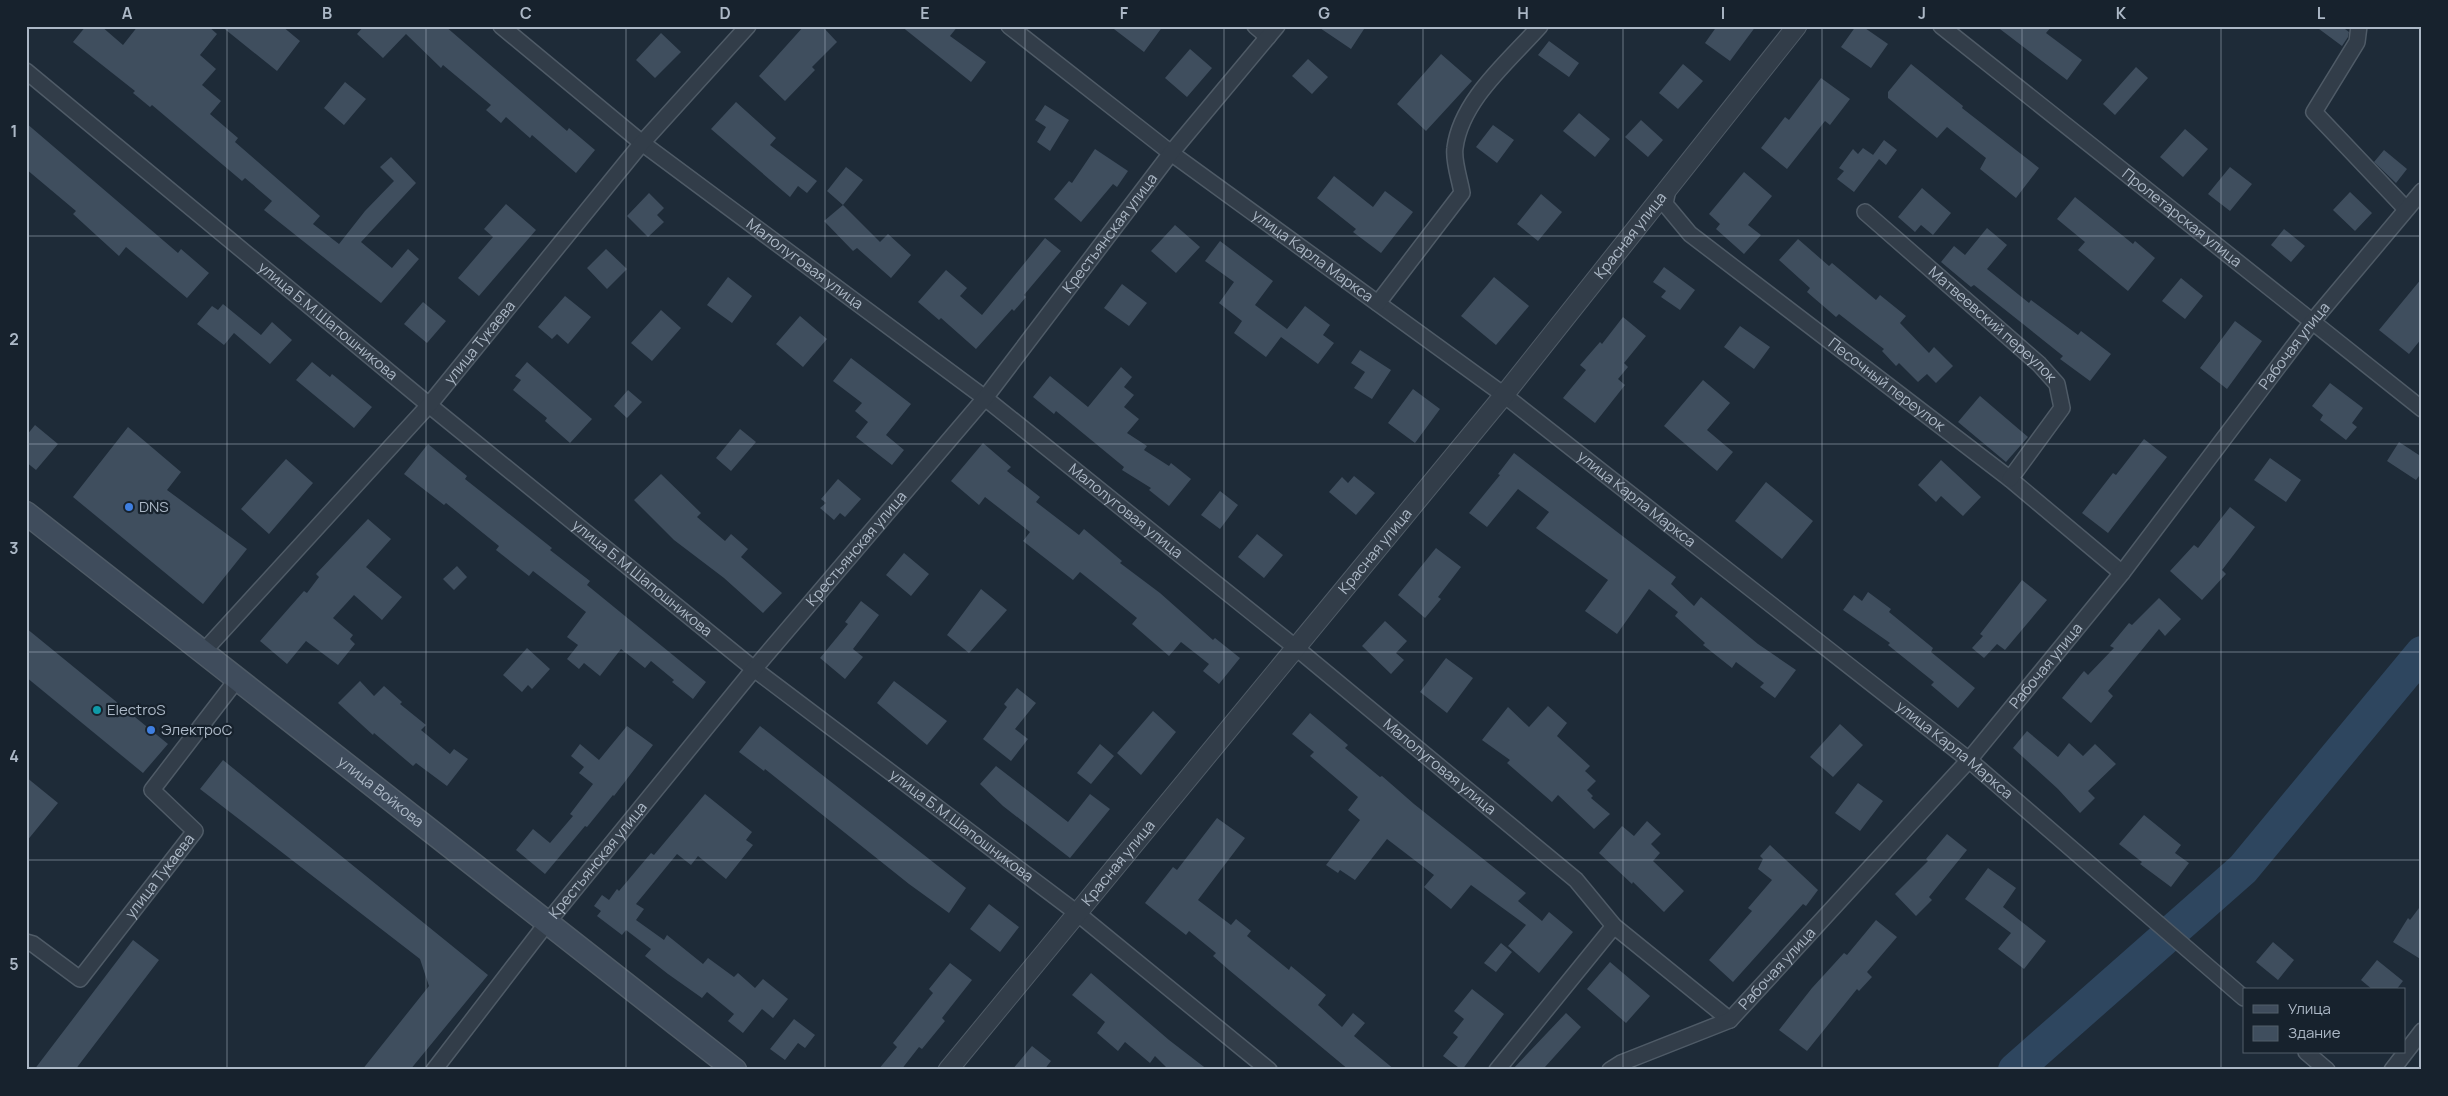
<svg xmlns="http://www.w3.org/2000/svg" width="2448" height="1096" font-family="Manrope,sans-serif">
	<style>
		.lines { fill: none; stroke-linecap: round; stroke-linejoin: round }
		.river { stroke: #2e465f; stroke-width: 34 }
		.building { fill: #3f4e5e }
		.minor-casing { stroke: #4f5b67; stroke-width: 18 }
		.tertiary-casing { stroke: #4f5b67; stroke-width: 21 }
		.secondary-casing { stroke: #4f5b67; stroke-width: 25 }
		.minor { stroke: #323d49; stroke-width: 15 }
		.tertiary { stroke: #323d49; stroke-width: 19 }
		.secondary { stroke: #3f4c5c; stroke-width: 22 }
		.grid { fill: none; stroke: #acb8c6; stroke-width: 1; stroke-opacity: 0.55 }
		.shop-dot { fill: #3f7fe0; stroke: #17222d; stroke-width: 2 }
		.culture-dot { fill: #0f9aa8; stroke: #17222d; stroke-width: 2 }
		.labels { text-anchor: middle; stroke-width: 4.5; stroke-linejoin: round; paint-order: stroke }
		.street-label { font-size: 15px; fill: #acb8c6; stroke: #17222d }
		.poi-label { font-size: 15px; fill: #acb8c6; stroke: #17222d; text-anchor: start }
		.neatline { fill: none; stroke: #acb8c6; stroke-width: 2 }
		.grid-label { font-size: 16px; text-anchor: middle; font-weight: bold; fill: #acb8c6 }
	</style>
	<rect width="100%" height="100%" fill="#1e2b38"/>
	<g class="lines">
		<path class="river" d="M2015,1070l228,-201 179,-216"/>
	</g>
	<path class="building" d="M86,26h15l22,19 15,-19h70l9,8 -17,21 16,14 -14,16 19,16 -11,13 28,24 -3,4 85,74 -7,8 26,20 26,-33 29,-30 -14,-14 11,-10 25,26 -55,59 31,26 16,-19 11,10 -38,44 -117,-93 8,-9 -27,-23 -3,3 -90,-76 -2,2 -17,-14 2,-2 -62,-49z
		M221,26h61l18,15 -23,30z
		M364,26h81l122,105 2,-3 26,22 -19,23 -44,-38 -2,3 -24,-21 -5,6 -15,-13 5,-5 -48,-40 -2,3 -35,-34 -23,24 -26,-24z
		M804,26h18l15,16 -25,25 3,3 -30,31 -26,-25z
		M901,26h57l-8,10 36,26 -15,20z
		M1110,26h53l-19,26z
		M1317,26h49l-15,23z
		M1717,26h39l-26,35 -25,-18z
		M1856,26h6l26,18 -17,24 -30,-21z
		M1996,26h56l-6,7 36,27 -15,20z
		M2315,26h26l8,6 -1,5 -6,9z
		M661,33l20,19 -26,26 -19,-18z
		M1549,41l30,22 -10,14 -31,-22z
		M1190,49l22,19 -25,29 -22,-19z
		M1441,54l31,27 -46,50 -29,-27z
		M1308,59l20,18 -16,17 -20,-18z
		M1683,64l20,17 -25,28 -19,-16z
		M1911,64l52,42 -1,2 77,60 -23,30 -36,-29 6,-11 -39,-31 -10,11 -49,-40v-6z
		M2136,67l12,11 -33,37 -12,-11z
		M1821,78l29,21 -20,26 -5,-4 -38,48 -26,-21 24,-31 4,3z
		M345,82l21,17 -22,26 -20,-17z
		M736,102l40,36 -6,7 47,36 -10,12 -9,-7 -8,11 -79,-68z
		M1045,105l24,15 -19,31 -13,-9 9,-15 -11,-7z
		M1579,113l31,26 -15,18 -32,-26z
		M1641,120l22,20 -15,17 -23,-20z
		M26,123l152,130 3,-4 28,24 -22,25 -61,-51 -7,9 -46,-42 3,-3 -50,-42z
		M1493,125l21,15 -17,23 -21,-16z
		M2185,129l23,20 -25,28 -23,-20z
		M1884,140l13,10 -11,15 -7,-6 -25,33 -17,-13 7,-8 -5,-3 14,-19 5,5 5,-6 16,11 -6,-4z
		M1095,149l33,22 -11,16 -4,-3 -32,38 -27,-23 15,-18 3,2z
		M2384,150l23,19 -11,14 -22,-21z
		M846,167l17,13 -20,25 -16,-14z
		M2230,167l22,17 -22,27 -22,-17z
		M1744,172l28,24 -24,29 13,10 -17,19 -28,-25 4,-5 -11,-10z
		M1334,176l39,31 12,-16 28,21 -32,41 -28,-21 3,-3 -39,-31z
		M1922,188l29,25 -18,22 -12,-10 -6,7 -17,-15z
		M2350,192l22,21 -17,18 -22,-21z
		M649,193l15,15 -7,7 7,7 -16,15 -21,-21z
		M1541,194l21,18 -24,29 -21,-17z
		M2075,197l58,47 2,-3 20,17 -27,33 -50,-41 7,-8 -28,-23z
		M506,204l30,26 -57,66 -21,-18 35,-41 -9,-8z
		M843,205l37,37 8,-8 23,21 -20,23 -34,-30 -4,3 -29,-30z
		M1175,225l25,22 -24,26 -25,-22z
		M1987,228l20,17 -20,24 42,34 2,-3 47,35 3,-4 30,23 -21,27 -30,-22 3,-3 -89,-71 -3,2 -30,-25 13,-16 11,9z
		M2284,229l21,17 -14,16 -20,-17z
		M1045,238l16,13 -37,44 2,2 -12,14 -2,-2 -36,40 -35,-31 -2,2 -21,-18 28,-32 21,18 -7,8 22,19z
		M1798,239l31,27 3,-3 44,37 4,-5 26,21 -6,7 29,30 5,-6 19,19 -17,17 -9,-9 -9,8 -19,-19 -3,3 -14,-15 2,-2 -45,-35 -3,3 -29,-25 3,-4 -31,-28z
		M1220,241l53,40 -18,24 32,24 18,-23 25,19 -7,10 11,8 -16,21 -37,-27 -15,20 -32,-24 8,-12 -23,-18 15,-21 -29,-21z
		M606,249l21,20 -20,20 -20,-21z
		M1664,267l31,23 -15,20 -19,-13 5,-6 -13,-9z
		M728,277l24,19 -20,27 -25,-18z
		M1494,277l35,29 -33,39 -35,-29z
		M2181,278l22,18 -18,23 -23,-18z
		M2422,278v60l-13,16 -30,-24z
		M1122,284l25,19 -18,23 -25,-18z
		M565,296l26,21 -23,27 -11,-10 -5,5 -14,-12z
		M423,302l23,19 -19,22 -23,-19z
		M223,304l38,31 11,-13 20,18 -22,24 -36,-31 -10,12 -27,-21 15,-18 6,4z
		M661,310l20,18 -29,33 -21,-18z
		M800,316l27,23 -24,28 -27,-23z
		M1623,317l23,19 -22,27 4,4 -10,12 7,6 -30,38 -32,-25 23,-28 -6,-5 20,-23 2,2z
		M2235,321l27,20 -35,48 -27,-21z
		M1740,326l30,21 -16,22 -30,-22z
		M1360,350l31,20 -19,29 -18,-11 11,-16 -14,-9z
		M851,358l60,46 -25,31 18,15 -12,15 -36,-28 12,-15 -13,-11 7,-8 -29,-22z
		M312,362l18,15 2,-3 40,33 -18,21 -58,-48z
		M527,362l65,57 -22,24 -25,-22 2,-3 -34,-28 8,-10 -6,-4z
		M1121,367l11,10 -8,10 10,8 -10,12 15,12 -12,14 20,13 -3,4 25,16 2,-3 20,16 -22,27 -20,-16 2,-2 -29,-18 2,-3 -68,-56 -2,3 -21,-17 17,-21 38,31z
		M1703,380l27,23 -23,27 26,22 -16,19 -53,-45z
		M2330,383l33,25 -11,15 5,4 -11,13 -26,-20 3,-5 -11,-9z
		M1413,389l27,20 -25,34 -27,-20z
		M628,390l14,12 -15,16 -13,-12z
		M1980,396l48,41 -22,25 -48,-40z
		M35,425l23,19 -22,26 -10,-8v-26z
		M128,427l53,45 -14,18 80,59 -44,55 -130,-107z
		M740,429l16,13 -25,29 -15,-13z
		M2144,439l23,18 -59,76 -26,-20 31,-40 3,2z
		M2399,442l23,15v15l-6,8 -29,-19z
		M983,443l28,24 -4,4 33,26 -4,5 43,33 5,-6 38,32 -2,2 40,30 53,47 2,-2 25,20 -21,26 -16,-13 6,-7 -28,-22 -12,14 -37,-32 5,-6 -37,-30 -20,-16 -7,8 -50,-39 7,-9 -45,-35 -6,8 -28,-24z
		M428,444l39,32 -2,3 87,69 -2,2 40,31 -3,4 119,97 -13,17 -21,-17 2,-2 -23,-19 -6,7 -24,-19 -21,27 -16,-13 -5,6 -12,-10 11,-14 -11,-8 19,-25 -53,-41 -4,5 -33,-26 3,-4 -53,-43 -2,2 -40,-31z
		M1514,453l162,124 -5,7 23,22 7,-9 57,47 38,26 -21,28 -15,-11 4,-4 -28,-21 -4,6 -29,-23 2,-2 -30,-27 3,-4 -29,-23 -32,45 -32,-23 23,-31 -72,-52 13,-16 -31,-23 -31,38 -18,-14 31,-38 -2,-1z
		M2270,458l31,22 -15,22 -32,-22z
		M286,459l27,24 -44,51 -28,-25z
		M1941,460l40,37 -18,19 -22,-20 -5,6 -18,-17z
		M661,474l40,39 -4,4 28,24 6,-7 17,15 -7,8 41,36 -19,20 -39,-35 -50,-38 -40,-40z
		M1354,476l21,17 -19,22 -27,-23 13,-15 6,6z
		M838,479l23,20 -16,18 -5,-4 -6,7 -14,-12 6,-5 -5,-4z
		M1766,482l47,39 -31,38 -47,-38z
		M1220,491l18,14 -18,24 -19,-14z
		M2230,507l25,20 -33,43 4,4 -24,26 -32,-29 24,-26 4,3z
		M368,519l23,20 -25,28 36,30 -20,23 -28,-25 -21,23 20,17 -3,4 5,5 -17,21 -32,-24 -19,23 -27,-23 44,-50 3,2 12,-16 -3,-3z
		M1257,534l26,21 -19,23 -26,-21z
		M1436,548l25,19 -23,30 3,2 -16,19 -27,-23z
		M904,553l25,21 -18,22 -25,-21z
		M457,566l10,11 -13,13 -11,-11z
		M2022,580l25,20 -42,50 -8,-6 -13,14 -12,-10 11,-12 -3,-2z
		M981,589l26,21 -38,43 -22,-18z
		M1868,592l23,17 -2,3 44,36 -2,4 44,36 -17,20 -27,-23 3,-3 -46,-37 2,-2 -47,-33 11,-15 8,6z
		M2159,598l22,21 -16,17 -6,-7 -51,62 5,5 -22,27 -29,-25 22,-27 4,4 26,-27 -4,-2 19,-23 3,2z
		M861,601l18,14 -26,34 10,8 -18,22 -25,-21 28,-34 -3,-2z
		M1385,621l22,20 -11,12 8,7 -13,14 -29,-28z
		M26,628l142,116 -25,29 -117,-96z
		M527,648l23,21 -18,20 -4,-4 -6,7 -19,-17z
		M1446,658l27,20 -26,35 -27,-21z
		M360,681l14,15 10,-10 18,16 -2,2 26,21 -5,5 29,24 4,-5 14,10 -21,27 -31,-23 -3,3 -39,-33 -1,2 -35,-32z
		M894,681l53,40 -20,24 -50,-42z
		M1017,688l19,15 -21,26 13,10 -17,22 -28,-22 24,-32 -3,-3z
		M1548,706l19,17 -10,13 33,30 -5,5 11,10 -9,9 6,6 -2,2 19,16 -16,15 -36,-34 -6,7 -45,-39 3,-3 -28,-20 26,-33 21,20z
		M1153,711l23,21 -35,43 -24,-22z
		M1310,713l38,32 -3,3 35,29 2,-1 32,28 112,89 -8,8 24,20 7,-9 24,20 -34,41 -31,-27 18,-21 -55,-40 -20,24 -27,-22 10,-12 -47,-36 -32,41 -15,-10 -2,3 -12,-8 34,-45 -12,-10 10,-13 -48,-41 4,-4 -22,-18z
		M1840,724l23,21 -30,32 -23,-20z
		M627,726l26,19 -39,51 -1,-1 -26,32 -2,-1 -40,48 -29,-24 17,-21 17,14 23,-27 -3,-2 23,-30 -14,-11 5,-6 -13,-11 9,-12 19,16z
		M760,726l206,162 -17,25 -40,-29 -144,-115 -1,2 -25,-19z
		M2027,731l31,26 11,-14 14,13 12,-12 21,20 -28,27 7,7 -15,15 -22,-24 -45,-41z
		M1100,744l14,12 -23,28 -14,-11z
		M223,760l265,215 -78,95h-48l67,-84 -9,-27 -220,-170z
		M996,766l72,56 22,-28 20,15 -40,49 -67,-52 -23,-22z
		M26,777l32,26 -32,39z
		M1858,783l25,18 -23,30 -25,-18z
		M705,794l47,38 -6,8 7,5 -27,34 -28,-23 -7,9 -14,-11 -41,50 8,5 -8,11 28,20 3,-5 36,29 5,-6 26,19 4,-4 17,15 8,-9 25,20 -15,19 -11,-9 -19,24 -15,-12 6,-7 -27,-22 -5,6 -34,-24 -23,-18 6,-7 -25,-19 -4,5 -25,-19 4,-5 -7,-5 8,-11 7,5 8,-11 2,2 32,-38 3,2z
		M2144,815l37,30 -6,8 14,10 -18,24 -31,-23 2,-2 -23,-18z
		M1217,818l28,20 -47,62 33,25 5,-6 15,12 -4,5 42,34 2,-4 35,29 -8,10 24,22 11,-14 12,10 -11,13 41,34h-46l-120,-100 -16,-14 3,-3 -27,-22 -3,4 -41,-32 28,-36 4,3z
		M1647,821l14,13 -10,10 9,9 -7,8 31,30 -20,21 -31,-30 -1,2 -33,-31 23,-27 12,10z
		M1947,834l20,16 -38,47 3,3 -16,16 -21,-22 33,-33 -2,-2z
		M1770,845l48,45 -12,16 -3,-2 -70,78 -24,-22 43,-49 -4,-3 24,-28 -14,-11 5,-10 -3,-3z
		M1988,868l28,20 -13,19 43,34 -22,28 -26,-20 13,-16 -46,-34z
		M989,904l30,23 -19,25 -30,-23z
		M2422,904v56l-29,-18 15,-24 2,2z
		M1876,920l21,17 -30,35 5,5 -13,14 -2,-2 -50,62 -28,-21 33,-42 32,-35 3,2z
		M133,940l26,20 -84,110h-41z
		M2273,942l21,18 -16,20 -22,-18z
		M1501,943l11,9 -16,20 -12,-9z
		M2377,960l26,21 -7,9h-23l-12,-10z
		M1610,962l40,34 -24,27 -39,-34z
		M950,963l22,17 -30,38 3,3 -23,28 -3,-2 -18,23h-23l19,-23 -4,-4 40,-50 -4,-4z
		M1091,973l78,67 39,30h-39l-14,-14 -5,7 -25,-21 -7,9 -21,-18 8,-11 -33,-27z
		M1472,989l32,25 -42,56 -19,-14 15,-19 -5,-4 11,-14 -10,-8z
		M1566,1013l15,14 -36,40 4,3h-37z
		M794,1019l21,16 -10,13 -7,-5 -13,17 -15,-11z
		M1032,1046l19,15 -7,9h-32z"/>
	<g class="lines">
		<defs>
			<g id="minor">
				<path id="s1" d="M501,26l141,117 343,255 310,249 281,233 38,46 116,94"/>
				<path id="s2" d="M1009,26l162,127 333,242 465,365 275,238"/>
				<path d="M1255,26l13,11"/>
				<path id="s3" d="M1941,26l481,383"/>
				<path d="M2359,26l-2,16 -43,70 92,97"/>
				<path id="s4" d="M26,71l403,334 325,264 323,244 192,157"/>
				<path id="s5" d="M1668,189l-3,15 25,30 320,245 112,94"/>
				<path id="s6" d="M1865,212l174,152 18,20 5,24 -52,71"/>
				<path d="M1378,303l84,-110c-2,-13 -9,-32 -7,-45 6,-48 54,-87 85,-122"/>
				<path id="s7" d="M204,651l225,-246 213,-262 106,-117"/>
				<path id="s8" d="M26,942l7,2 47,35 115,-148 -43,-41 86,-112"/>
				<path d="M2306,1052l21,18"/>
				<path id="s9" d="M434,1070l113,-147 207,-254 231,-271 186,-245 106,-127"/>
				<path d="M1497,1070l117,-144"/>
				<path id="s10" d="M1610,1070l11,-7 109,-43 239,-260 153,-187 190,-251 110,-131"/>
				<path d="M2392,1070l30,-39"/>
			</g>
			<g id="tertiary">
				<path id="s11" d="M948,1070l556,-675 293,-369"/>
			</g>
			<g id="secondary">
				<path id="s12" d="M26,513l709,557"/>
			</g>
		</defs>
		<use href="#minor" class="minor-casing"/>
		<use href="#tertiary" class="tertiary-casing"/>
		<use href="#secondary" class="secondary-casing"/>
		<use href="#minor" class="minor"/>
		<use href="#tertiary" class="tertiary"/>
		<use href="#secondary" class="secondary"/>
	</g>
	<path class="grid" d="M227,26v1044M426,26v1044M626,26v1044M825,26v1044M1025,26v1044M1224,26v1044M1423,26v1044M1623,26v1044M1822,26v1044M2022,26v1044M2221,26v1044M26,236h2396M26,444h2396M26,652h2396M26,860h2396"/>
	<g class="shop-dot">
		<circle cx="129" cy="507" r="5"/>
		<circle cx="151" cy="730" r="5"/>
	</g>
	<circle class="culture-dot" cx="97" cy="710" r="5"/>
	<g class="labels">
		<g class="street-label">
			<text dy="5" stroke="none"><textPath href="#s3" startOffset="308">Пролетарская улица</textPath></text>
			<text dy="5" stroke="none"><textPath href="#s9" startOffset="1076">Крестьянская улица</textPath></text>
			<text dy="5" stroke="none"><textPath href="#s11" startOffset="1078">Красная улица</textPath></text>
			<text dy="5" stroke="none"><textPath href="#s2" startOffset="381">улица Карла Маркса</textPath></text>
			<text dy="5" stroke="none"><textPath href="#s1" startOffset="386">Малолуговая улица</textPath></text>
			<text dy="5" stroke="none"><textPath href="#s4" startOffset="392">улица Б.М.Шапошникова</textPath></text>
			<text dy="5" stroke="none"><textPath href="#s6" startOffset="170">Матвеевский переулок</textPath></text>
			<text dy="5" stroke="none"><textPath href="#s7" startOffset="414">улица Тукаева</textPath></text>
			<text dy="5" stroke="none"><textPath href="#s10" startOffset="1010">Рабочая улица</textPath></text>
			<text dy="5" stroke="none"><textPath href="#s5" startOffset="302">Песочный переулок</textPath></text>
			<text dy="5" stroke="none"><textPath href="#s2" startOffset="786">улица Карла Маркса</textPath></text>
			<text dy="5" stroke="none"><textPath href="#s1" startOffset="791">Малолуговая улица</textPath></text>
			<text dy="5" stroke="none"><textPath href="#s9" startOffset="671">Крестьянская улица</textPath></text>
			<text dy="5" stroke="none"><textPath href="#s11" startOffset="672">Красная улица</textPath></text>
			<text dy="5" stroke="none"><textPath href="#s4" startOffset="798">улица Б.М.Шапошникова</textPath></text>
			<text dy="5" stroke="none"><textPath href="#s10" startOffset="605">Рабочая улица</textPath></text>
			<text dy="5" stroke="none"><textPath href="#s2" startOffset="1191">улица Карла Маркса</textPath></text>
			<text dy="5" stroke="none"><textPath href="#s1" startOffset="1196">Малолуговая улица</textPath></text>
			<text dy="5" stroke="none"><textPath href="#s12" startOffset="451">улица Войкова</textPath></text>
			<text dy="5" stroke="none"><textPath href="#s4" startOffset="1202">улица Б.М.Шапошникова</textPath></text>
			<text dy="5" stroke="none"><textPath href="#s9" startOffset="266">Крестьянская улица</textPath></text>
			<text dy="5" stroke="none"><textPath href="#s11" startOffset="268">Красная улица</textPath></text>
			<text dy="5" stroke="none"><textPath href="#s8" startOffset="196">улица Тукаева</textPath></text>
			<text dy="5" stroke="none"><textPath href="#s10" startOffset="200">Рабочая улица</textPath></text>
		</g>
		<g class="poi-label">
			<text x="139" y="512">DNS</text>
			<text x="107" y="715">ElectroS</text>
			<text x="161" y="735">ЭлектроС</text>
		</g>
	</g>
	<rect width="2448" height="1096" fill="none" stroke="#17222d" stroke-width="55"/>
	<rect x="2243" y="988" width="162" height="65" fill="#17222d" stroke="#535e6a"/>
	<rect x="2253" y="1005" width="25" height="8" fill="#3f4c5c" stroke="#535e6a"/>
	<text x="2288" y="1014" font-size="15" fill="#acb8c6">Улица</text>
	<rect x="2253" y="1026" width="25" height="15" fill="#3f4e5e" stroke="#535e6a"/>
	<text x="2288" y="1038" font-size="15" fill="#acb8c6">Здание</text>
	<rect x="28" y="28" width="2392" height="1040" class="neatline"/>
	<g class="grid-label">
		<text x="127" y="19">A</text>
		<text x="327" y="19">B</text>
		<text x="526" y="19">C</text>
		<text x="725" y="19">D</text>
		<text x="925" y="19">E</text>
		<text x="1124" y="19">F</text>
		<text x="1324" y="19">G</text>
		<text x="1523" y="19">H</text>
		<text x="1723" y="19">I</text>
		<text x="1922" y="19">J</text>
		<text x="2121" y="19">K</text>
		<text x="2321" y="19">L</text>
		<text x="14" y="137">1</text>
		<text x="14" y="345">2</text>
		<text x="14" y="554">3</text>
		<text x="14" y="762">4</text>
		<text x="14" y="970">5</text>
	</g>
</svg>
